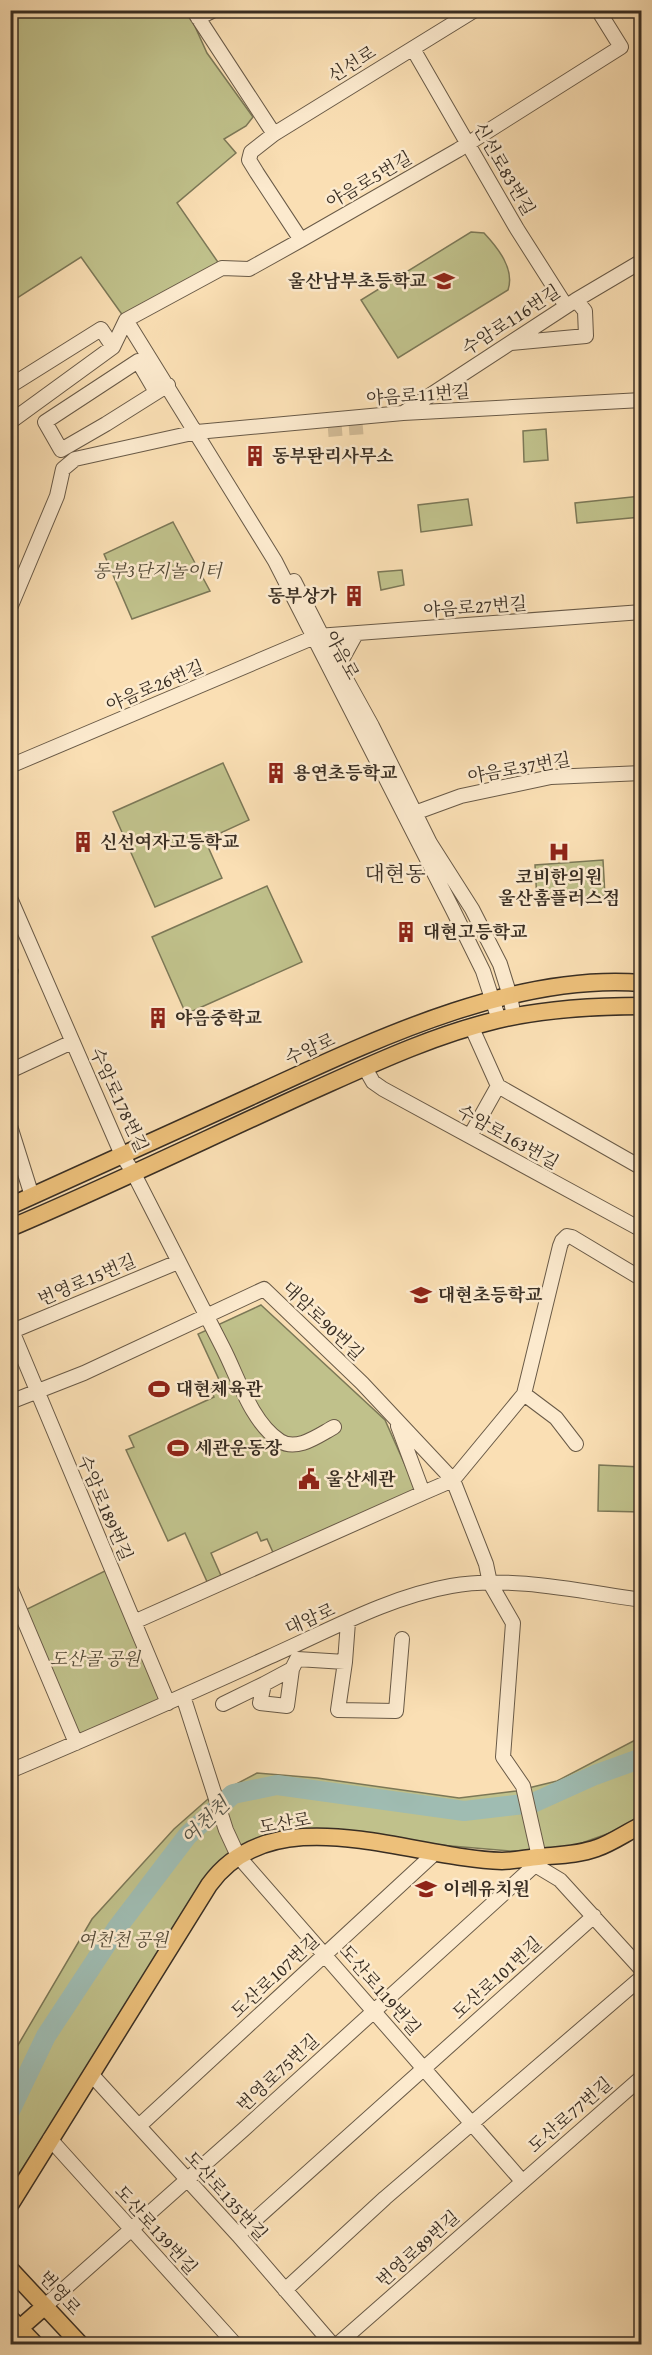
<svg xmlns="http://www.w3.org/2000/svg" width="652" height="2355" font-family="'Gentium Book Plus','Noto Serif KR',serif">
	<style>
		.green { fill: #c0c18b; stroke: #7c7857; stroke-width: 1.5 }
		.lines { fill: none; stroke-linecap: round; stroke-linejoin: round }
		.river { stroke: #9fbcb2; stroke-width: 20 }
		.minor-tunnel { stroke: #d3bc97; stroke-width: 14; stroke-dasharray: 14 7; stroke-linecap: butt }
		.minor-casing { stroke: #695a47; stroke-width: 16 }
		.major-casing { stroke: #392e23; stroke-width: 19 }
		.minor { stroke: #fceace; stroke-width: 14 }
		.major { stroke: #edc07a; stroke-width: 16 }
		.labels { text-anchor: middle; stroke-width: 5; stroke-linejoin: round; paint-order: stroke }
		.street-label { font-size: 18px; fill: #392e23; stroke: #fceace }
		.poi-label { font-size: 18px; font-weight: bold; fill: #392e23; stroke: #fceace; text-anchor: start }
		.park-label { font-size: 18px; font-style: italic; fill: #544b38; stroke: #fceace }
		.water-label { font-size: 20px; font-style: italic; fill: #525247; stroke: #fceace }
		.quarter-label { font-size: 21px; fill: #392e23; stroke: #fceace }
	</style>
	<rect width="100%" height="100%" fill="#fadfb4"/>
	<filter id="stains"><feTurbulence type="fractalNoise" baseFrequency=".00333" numOctaves="4"/><feColorMatrix values="0 0 0 0 .2 0 0 0 0 .09 0 0 0 0 .02 0 0 0 .5 -.17"/></filter>
	<radialGradient id="worn" r=".72"><stop offset=".6" stop-color="#630" stop-opacity="0"/><stop offset="1" stop-color="#630" stop-opacity=".3"/></radialGradient>
	<path class="green" d="M11,11h177l19,42 46,64 -7,9 -22,13 12,14 -59,50 45,65 -96,52 -45,-63 -70,45z
		M471,232l13,1c14,15 31,36 24,57l-110,68 -37,-58z
		M546,429l2,31 -24,2 -1,-31z
		M641,496v21l-64,6 -2,-20z
		M468,499l4,26 -51,7 -3,-27z
		M173,522l37,69 -78,28 -28,-65z
		M402,570l2,15 -23,5 -3,-18z
		M223,763l26,57 -44,20 17,38 -67,29 -42,-95z
		M603,860l2,36 -68,4 -2,-35z
		M267,886l35,76 -116,52 -34,-77z
		M11,956l7,14 -3,22 -4,-1z
		M261,1305l124,115 32,72 -142,65 -8,-18 -6,2 -4,-9 -46,21 12,27 -14,6 -24,-53 -17,8 -42,-91 8,-3 -5,-11 85,-39 -3,-8 10,-5 -23,-50z
		M599,1465l42,2v45l-43,-1z
		M111,1568l57,135 -92,40 -55,-131z
		M641,1737v82l-20,10 -56,20 -55,2 -141,-12 -125,8 -183,262 -50,77v-129l81,-138 82,-90 34,-30 49,-26 60,5 142,20 57,-7 41,-10z"/>
	<g class="lines">
		<path class="river" d="M10,2111l36,-75 71,-108 71,-93 45,-41 44,-9 187,26 69,-8 62,-28 47,-17"/>
		<path class="minor-tunnel" d="M328,430l37,-3"/>
		<defs>
			<path id="minor" d="M193,10l81,124
				M198,18l16,-8
				M413,49l104,180 49,77
				M301,240l-44,-67 -8,-13 2,-8 23,-18 201,-124
				M126,320l149,241 178,349 30,61 16,49
				M126,320l96,-52 27,1 52,-29 157,-90 163,-103 -23,-37
				M511,343l75,-7 -1,-25 -9,-11
				M10,386l91,-57 12,18
				M156,392l-18,-31 -93,61 16,28 45,-26 62,-39
				M403,413l173,-113 66,-39
				M10,422l103,-75 13,-27
				M294,581l26,51 52,94 58,117 42,66 28,55 10,32 4,21
				M10,608l47,-112 6,-27 12,-10 122,-27 206,-19 239,-13
				M339,665l17,-31
				M10,766l307,-130 325,-24
				M409,815l52,-19 90,-19 91,-4
				M10,898l112,257 11,17c30,59 60,117 90,176 15,29 28,74 57,93 17,11 39,-6 54,-14
				M472,1028l26,58 144,82
				M365,1068l8,14 10,7 259,141
				M10,1071l62,-29
				M10,1126l22,70
				M470,1136l28,-50
				M10,1326l158,377
				M10,1332l168,-70
				M524,1394l32,24 20,26
				M10,1402l74,-29 180,-84 98,94 91,97 33,84 4,19 23,40 -10,134 20,29 16,71 -4,8 25,15 82,90
				M398,1426l25,67 30,-13 71,-86 36,-148 2,-5 5,-5 5,1 70,42
				M10,1587l66,156
				M134,1622l289,-129
				M345,1662l-7,48 58,1 6,-72
				M264,1684l28,-15
				M183,1696l43,134 12,26 284,325
				M223,1704l41,-20 -4,19 27,3 5,-37 5,-10 48,3 3,-40
				M10,1771c87,-37 174,-75 259,-114 59,-26 119,-60 182,-71 58,-11 132,6 191,14
				M91,2074l147,161 94,109
				M139,2126l297,-274
				M50,2139l185,205
				M238,2235l356,-319
				M285,2290l100,-92 257,-221
				M45,2306l198,-176 292,-265
				M338,2344l304,-267"/>
			<path id="major" d="M10,1206c80,-37 160,-73 240,-109 116,-53 261,-125 392,-114
				M10,1228c99,-42 196,-89 293,-133 63,-28 127,-59 194,-75 47,-11 97,-14 145,-14
				M10,2205l199,-320c65,-91 203,-26 293,-24 12,0 25,-3 36,-4 20,-2 40,-2 59,-9 15,-5 30,-16 45,-23
				M10,2269l70,75
				M10,2318l25,26
				M20,2328l25,-22"/>
		</defs>
		<use href="#minor" class="minor-casing"/>
		<use href="#major" class="major-casing"/>
		<use href="#minor" class="minor"/>
		<use href="#major" class="major"/>
	</g>
	<defs>
		<symbol id="school-bare" viewBox="-9 -9 18 18"><path d="M0-5L7-2L0 1L-7-2ZM-4 1L0 2.5L4 1V4Q0 6-4 4Z" fill="#8f2418" stroke="#fceace" stroke-width="2.5" paint-order="stroke"/></symbol>
		<symbol id="building-bare" viewBox="-9 -9 18 18"><path d="M-4-6H4V6H1V3H-1V6H-4ZM-2.5-4.3h1.7v1.8h-1.7ZM.8-4.3h1.7v1.8H.8ZM-2.5-1h1.7V.8h-1.7ZM.8-1h1.7V.8H.8Z" fill="#8f2418" stroke="#fceace" stroke-width="2.5" paint-order="stroke"/></symbol>
		<symbol id="hospital-bare" viewBox="-9 -9 18 18"><path d="M-5-5h3v3.5h4V-5h3V5h-3V1.5h-4V5h-3Z" fill="#8f2418" stroke="#fceace" stroke-width="2.5" paint-order="stroke"/></symbol>
		<symbol id="stadium-bare" viewBox="-9 -9 18 18"><path d="M0-5a6.5 5 0 1 0 0 10a6.5 5 0 1 0 0-10ZM-3.5-1.8h7v3.6h-7Z" fill="#8f2418" stroke="#fceace" stroke-width="2.5" paint-order="stroke"/></symbol>
		<symbol id="civic-bare" viewBox="-9 -9 18 18"><path d="M-.6-6.5H3V-4.5H.6V-3L4-1V1h2V6H-6V1h2V-1L-.6-3ZM-1.2 2.5V6h2.4V2.5Z" fill="#8f2418" stroke="#fceace" stroke-width="2.5" paint-order="stroke"/></symbol>
	</defs>
	<g fill-rule="evenodd">
		<use href="#school-bare" x="429" y="266" width="30" height="30"/>
		<use href="#building-bare" x="240" y="441" width="30" height="30"/>
		<use href="#building-bare" x="339" y="581" width="30" height="30"/>
		<use href="#building-bare" x="261" y="758" width="30" height="30"/>
		<use href="#building-bare" x="68" y="827" width="30" height="30"/>
		<use href="#hospital-bare" x="544" y="837" width="30" height="30"/>
		<use href="#building-bare" x="391" y="917" width="30" height="30"/>
		<use href="#building-bare" x="143" y="1003" width="30" height="30"/>
		<use href="#school-bare" x="406" y="1280" width="30" height="30"/>
		<use href="#stadium-bare" x="144" y="1374" width="30" height="30"/>
		<use href="#stadium-bare" x="163" y="1433" width="30" height="30"/>
		<use href="#civic-bare" x="294" y="1464" width="30" height="30"/>
		<use href="#school-bare" x="411" y="1874" width="30" height="30"/>
	</g>
	<g class="labels">
		<g class="street-label">
			<text transform="translate(352 64) rotate(-32)" y="6">신선로</text>
			<text transform="translate(504 169) rotate(60)" y="6">신선로83번길</text>
			<text transform="translate(369 180) rotate(-30)" y="6">야음로5번길</text>
			<text transform="translate(511 320) rotate(-33)" y="6">수암로116번길</text>
			<text transform="translate(418 395) rotate(-4)" y="6">야음로11번길</text>
			<text transform="translate(475 607) rotate(-4)" y="6">야음로27번길</text>
			<text transform="translate(342 655) rotate(62)" y="6">야음로</text>
			<text transform="translate(155 686) rotate(-23)" y="6">야음로26번길</text>
			<text transform="translate(519 768) rotate(-10)" y="6">야음로37번길</text>
			<text transform="translate(310 1049) rotate(-24)" y="6">수암로</text>
			<text transform="translate(119 1100) rotate(65)" y="6">수암로178번길</text>
			<text transform="translate(508 1137) rotate(29)" y="6">수암로163번길</text>
			<text transform="translate(87 1280) rotate(-23)" y="6">번영로15번길</text>
			<text transform="translate(323 1321) rotate(44)" y="6">대암로90번길</text>
			<text transform="translate(105 1508) rotate(67)" y="6">수암로189번길</text>
			<text transform="translate(310 1619) rotate(-24)" y="6">대암로</text>
			<text transform="translate(285 1823) rotate(-10)" y="6">도산로</text>
			<text transform="translate(275 1976) rotate(-43)" y="6">도산로107번길</text>
			<text transform="translate(497 1978) rotate(-42)" y="6">도산로101번길</text>
			<text transform="translate(380 1990) rotate(49)" y="6">도산로119번길</text>
			<text transform="translate(278 2073) rotate(-43)" y="6">번영로75번길</text>
			<text transform="translate(570 2115) rotate(-41)" y="6">도산로77번길</text>
			<text transform="translate(226 2196) rotate(48)" y="6">도산로135번길</text>
			<text transform="translate(156 2230) rotate(48)" y="6">도산로139번길</text>
			<text transform="translate(418 2249) rotate(-42)" y="6">번영로89번길</text>
			<text transform="translate(60 2293) rotate(48)" y="6">번영로</text>
		</g>
		<g class="poi-label">
			<text x="427" y="287" text-anchor="end">울산남부초등학교</text>
			<text x="272" y="462">동부돤리사무소</text>
			<text x="337" y="602" text-anchor="end">동부상가</text>
			<text x="293" y="779">용연초등학교</text>
			<text x="100" y="848">신선여자고등학교</text>
			<text x="559" y="883" text-anchor="middle">코비한의원<tspan x="559" dy="21">울산홈플러스점</tspan></text>
			<text x="423" y="938">대현고등학교</text>
			<text x="175" y="1024">야음중학교</text>
			<text x="438" y="1301">대현초등학교</text>
			<text x="176" y="1395">대현체육관</text>
			<text x="195" y="1454">세관운동장</text>
			<text x="326" y="1485">울산세관</text>
			<text x="443" y="1895">이레유치원</text>
		</g>
		<g class="park-label">
			<text x="157" y="577">동부3단지놀이터</text>
			<text x="95" y="1665">도산골 공원</text>
			<text x="123" y="1946">여천천 공원</text>
		</g>
		<g class="water-label">
			<text transform="translate(205 1821) rotate(-44)" y="7">여천천</text>
		</g>
		<g class="quarter-label">
			<text x="395" y="881">대현동</text>
		</g>
	</g>
	<rect width="652" height="2355" fill="none" stroke="#fadfb4" stroke-width="36"/>
	<rect x="12" y="12" width="628" height="2331" fill="none" stroke="#392e23" stroke-width="3"/>
	<rect x="18" y="18" width="616" height="2319" fill="none" stroke="#392e23" stroke-width="1.5"/>
	<rect width="100%" height="100%" filter="url(#stains)"/>
	<rect width="100%" height="100%" fill="url(#worn)"/>
</svg>
